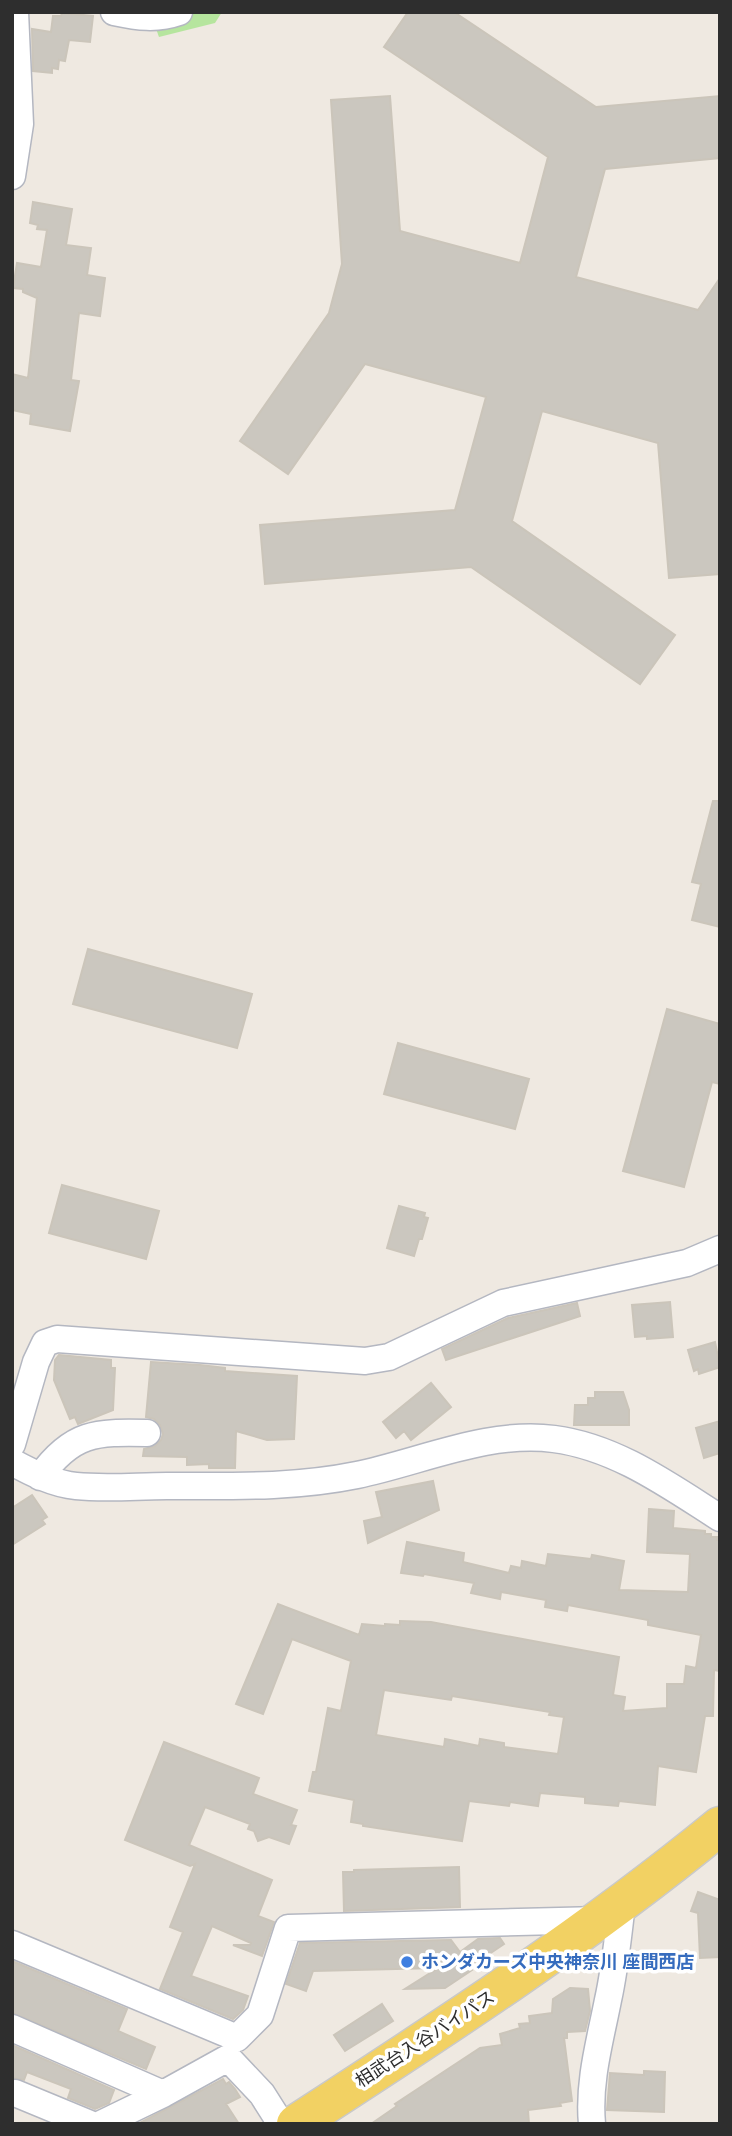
<svg xmlns="http://www.w3.org/2000/svg" width="732" height="2136" font-family="'Public Sans','Noto Sans JP',sans-serif">
	<style>
		.green { fill: #b6e59e }
		.building { fill: #cbc7bf; stroke: #cbc5ba; stroke-width: 2; fill-rule: evenodd }
		.lines { fill: none; stroke-linecap: round; stroke-linejoin: round }
		.minor-casing { stroke: #b4b7c1; stroke-width: 29 }
		.primary-casing { stroke: #c9c9c9; stroke-width: 41 }
		.minor { stroke: #fff; stroke-width: 26 }
		.primary { stroke: #f2d163; stroke-width: 38 }
		.shop-dot { fill: #3f7fe0; stroke: #fff; stroke-width: 2.5 }
		.labels { text-anchor: middle; stroke-width: 7; stroke-linejoin: round; paint-order: stroke }
		.shop-label { font-size: 18px; font-weight: bold; fill: #366cbe; stroke: #fff; text-anchor: start }
		.street-label { font-size: 18px; fill: #2e2e2e; stroke: #fff }
	</style>
	<rect width="100%" height="100%" fill="#efe9e1"/>
	<path class="green" d="M150,12h72l-7,11 -56,14z"/>
	<path class="building" d="M408,12h46l142,95 124,-11v62l-115,11 -29,108 122,33 22,-32v296l-51,4 -11,-135 -116,-32 -30,110 163,114 -35,49 -169,-117 -206,17 -5,-59 195,-15 31,-113 -121,-33 -77,110 -48,-33 89,-128 13,-49 -11,-164 59,-4 10,135 120,32 28,-106 -164,-110z
		M62,13l31,3 -3,26 -21,-2 -4,21 -6,-1 -1,9 -6,-1v5l-19,-2 -1,-42 19,3 2,-16h8z
		M33,202l39,7 -6,36 25,3 -4,27 18,3 -5,38 -21,-3 -8,67 8,1 -9,50 -40,-7 1,-10 -19,-4v-36l16,4 9,-80 -14,-6v-3l-10,-1 4,-25 24,4 6,-37 -10,-1 1,-4 -8,-2z
		M713,801h7v126l-28,-7 9,-36 -9,-2z
		M88,949l164,45 -15,54 -164,-44z
		M667,1009l53,15v60l-8,-2 -28,105 -61,-16z
		M398,1043l131,36 -14,50 -131,-35z
		M62,1185l97,26 -13,48 -97,-26z
		M399,1206l26,7 -1,4 4,1 -6,21h-3l-5,17 -27,-8z
		M670,1302l3,35 -26,2v-3l-12,1 -3,-32z
		M577,1303l3,13 -134,44 -4,-11 66,-31z
		M715,1342l5,25 -21,7 -1,-5 -4,2 -6,-21z
		M59,1355l52,5v8h4l-2,42 -35,14 -3,-7 -5,2 -16,-39 1,-20z
		M151,1362l49,3 25,3v3l72,5 -3,63 -27,1 -31,-9 -1,37h-26v-4l-22,1v-8l-44,-1 1,-7 11,-3 6,-6 2,-6 -3,-9 -6,-6 -8,-2z
		M431,1383l20,24 -40,33 -7,-9 -8,7 -13,-16z
		M595,1392h28l6,18v15h-55l1,-20h13v-7h7z
		M720,1421v32l-16,5 -8,-30z
		M433,1481l6,29 -71,33 -4,-22 18,-4 -6,-25z
		M32,1495l15,22 -5,3 3,4 -33,21v-37z
		M649,1509l25,2 -1,17 32,3v3h6v3h6v3h3v131l-6,-1 -1,46h-8l-9,56 -38,-6 -3,39 -36,-4 -1,5 -33,-3v-6l-45,-4 -2,13 -28,-4 -1,4 -40,-5 -7,40 -99,-15v-2l-12,-2 3,-22 -45,-9 4,-19h3l12,-64 13,3 10,-50 -59,-22 -29,75 -27,-10 42,-100 81,31 3,-11 23,2v-2l15,1v-4l31,1 188,35 -6,38 12,2 -2,14 44,-3v-24h17l2,-18 10,2 5,-33 -53,-10v-5l-80,-15 -1,6 -22,-4 1,-7 -45,-8 -1,7 -29,-6 3,-10 -50,-9 -1,2 -22,-3 6,-31 57,11 -1,9 46,11 2,-7 10,2 1,-7 24,5 2,-12 43,5 1,-4 32,6 -5,29 69,2 2,-38 -43,-2zM384,1690l67,10 1,-4 98,16 -1,3 15,2 -6,37 -54,-7v-4l-24,-4 -1,7 -34,-7 -1,8 -68,-12z
		M164,1742l95,36 -6,16 44,16 -6,15 5,1 -7,18 -20,-7 -11,4 -4,-10 -6,-2 2,-5 -45,-17 -16,38 83,35 -14,36 16,6 -12,34 -29,-11h17l1,-2 -39,-17 -21,50 57,20 -5,14 -10,9 -73,-30 23,-57 -13,-5 25,-63 -5,2 -65,-26z
		M459,1867l1,40 -116,4 -1,-39h11v-2z
		M698,1892l22,8v57l-20,1 -2,-45 -7,-2z
		M500,1938l4,6 -34,23 2,3 -27,18 -40,1 33,-21 -125,3 -7,20 -20,-7 14,-41 151,-3 9,12 18,-13z
		M12,1961l115,48 -9,22 37,16 -9,22 -134,-56z
		M570,1988l18,1 2,22 -5,20 -18,1v6h-3l8,63 -12,2 1,3 -33,4 1,14h-158l26,-18 -2,-2 85,-56 22,-3 -2,-11 20,-6 -1,-4 11,-1 -1,-7 23,-3 1,-14z
		M382,2004l11,17 -48,30 -11,-16z
		M12,2045l102,45 -5,13 -14,6 -27,-11 3,-9 -44,-17 -3,8 -12,-2z
		M644,2071l21,1 -1,40 -57,-2 3,-37 34,2z
		M223,2079l3,5 3,-2 6,7 5,8 -14,7 13,20h-101z"/>
	<g class="lines">
		<defs>
			<path id="minor" d="M114,12c24,5 42,8 65,0
				M12,176l8,-52 -5,-112
				M12,1444l24,-82 9,-19 12,-4 308,22 24,-4 114,-54 184,-40 33,-14
				M12,1462c20,11 42,22 64,24 30,3 61,0 91,0 63,0 127,2 190,-11 63,-13 132,-45 197,-36 62,8 114,46 166,79
				M40,1477c32,-45 56,-45 107,-44
				M12,1944l225,94 23,-23 28,-87 312,-8
				M12,2028l151,66
				M15,2093l75,31
				M101,2124l62,-30 65,-36 34,36 19,30
				M592,2124c-4,-42 8,-83 16,-124 7,-31 10,-64 14,-96"/>
			<path id="primary" d="M296,2124c145,-94 290,-188 424,-298"/>
		</defs>
		<use href="#minor" class="minor-casing"/>
		<use href="#primary" class="primary-casing"/>
		<use href="#minor" class="minor"/>
		<use href="#primary" class="primary"/>
	</g>
	<circle class="shop-dot" cx="407" cy="1962" r="7"/>
	<g class="labels">
		<g class="shop-label">
			<text x="421" y="1968">ホンダカーズ中央神奈川 座間西店</text>
		</g>
		<g class="street-label">
			<text transform="translate(425 2039) rotate(-33)" y="6">相武台入谷バイパス</text>
		</g>
	</g>
	<rect width="732" height="2136" fill="none" stroke="#2e2e2e" stroke-width="28"/>
</svg>
